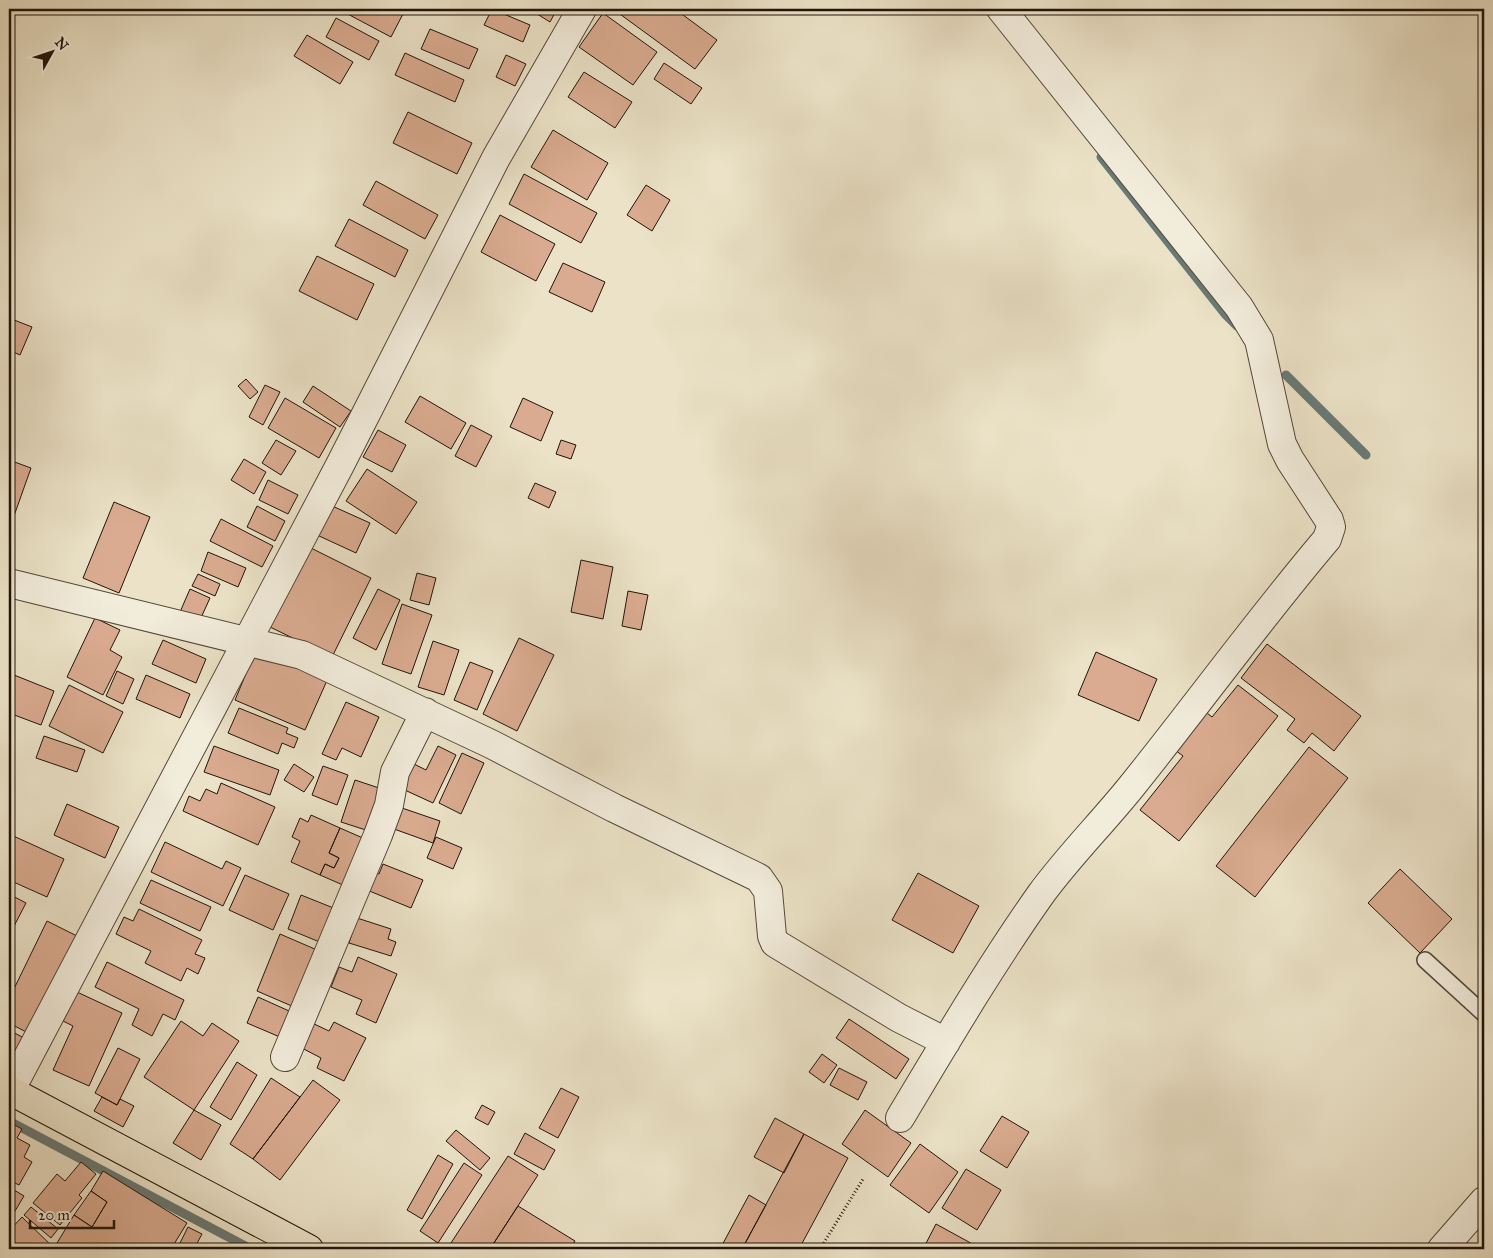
<svg xmlns="http://www.w3.org/2000/svg" width="1493" height="1258" font-family="'IM FELL Great Primer',serif">
	<style>
		.lines { fill: none; stroke-linecap: round; stroke-linejoin: round }
		.stream { stroke: #697975; stroke-width: 9 }
		.building { fill: #daab90; stroke: #21140b }
		.lane-casing { stroke: #54483a; stroke-width: 18 }
		.street-casing { stroke: #54483a; stroke-width: 30 }
		.primary-casing { stroke: #21140b; stroke-width: 30 }
		.path { stroke: #21140b; stroke-width: 3; stroke-dasharray: 1 2.5; stroke-linecap: butt }
		.lane { stroke: #f2ecdb; stroke-width: 15 }
		.street { stroke: #f2ecdb; stroke-width: 28 }
		.primary { stroke: #ebe2c7; stroke-width: 28 }
	</style>
	<rect width="100%" height="100%" fill="#ebe2c7"/>
	<filter id="stains"><feTurbulence type="fractalNoise" baseFrequency=".004" numOctaves="4"/><feColorMatrix values="0 0 0 0 .2 0 0 0 0 .09 0 0 0 0 .02 0 0 0 .5 -.17"/></filter>
	<radialGradient id="worn" r=".72"><stop offset=".6" stop-color="#630" stop-opacity="0"/><stop offset="1" stop-color="#630" stop-opacity=".3"/></radialGradient>
	<g class="lines">
		<path class="stream" d="M1101,157l124,157 12,12
			M1286,375l80,80
			M9,1121l242,128"/>
	</g>
	<path class="building" d="M343,9h56l5,3 -13,25 -49,-26z
		M492,9l38,16 -7,17 -39,-17z
		M529,9h28l-7,13z
		M613,9h62l42,31 -22,29z
		M603,13l54,39 -24,33 -54,-38z
		M336,18l43,23 -10,19 -43,-23z
		M430,29l48,20 -9,20 -48,-20z
		M307,35l46,27 -13,22 -46,-28z
		M405,53l59,27 -9,22 -60,-27z
		M506,55l20,9 -11,22 -19,-9z
		M664,63l38,25 -11,16 -37,-25z
		M584,72l48,30 -17,26 -47,-31z
		M408,112l64,31 -15,31 -64,-31z
		M553,130l55,33 -21,37 -56,-33z
		M524,174l73,39 -16,30 -72,-39z
		M376,181l62,34 -13,24 -62,-34z
		M646,185l24,15 -18,31 -25,-16z
		M500,215l55,29 -19,37 -55,-29z
		M349,219l59,31 -13,27 -60,-31z
		M317,256l57,28 -17,36 -58,-29z
		M563,263l42,19 -13,30 -43,-20z
		M9,318l23,9 -12,28 -11,-5z
		M246,379l12,13 -8,7 -12,-13z
		M265,385l15,7 -17,33 -14,-8z
		M313,386l38,25 -11,16 -37,-25z
		M420,396l46,27 -15,26 -46,-27z
		M285,398l51,30 -17,30 -51,-30z
		M523,398l30,14 -12,29 -31,-14z
		M471,425l21,11 -16,31 -21,-11z
		M378,430l28,15 -14,27 -29,-15z
		M276,440l20,11 -15,24 -19,-12z
		M561,440l15,5 -5,14 -15,-5z
		M244,459l22,13 -12,22 -23,-14z
		M9,460l22,8 -22,62z
		M367,469l50,33 -21,32 -50,-33z
		M268,480l30,15 -10,19 -29,-14z
		M535,483l21,9 -7,16 -21,-10z
		M114,502l36,15 -31,76 -36,-15z
		M330,505l40,18 -14,30 -39,-18z
		M257,506l28,15 -10,20 -28,-14z
		M221,519l52,27 -11,21 -52,-26z
		M309,547l62,31 -39,79 -62,-30z
		M208,552l38,16 -8,19 -37,-16z
		M581,560l32,7 -10,52 -32,-7z
		M417,573l19,5 -7,27 -19,-5z
		M198,574l22,10 -5,12 -23,-10z
		M190,589l20,9 -10,22 -20,-8z
		M378,589l22,11 -24,50 -23,-12z
		M628,591l20,4 -7,35 -19,-4z
		M402,604l30,11 -21,59 -29,-10z
		M95,618l25,12 -10,20 12,7 -19,38 -36,-18z
		M519,638l35,17 -37,76 -34,-17z
		M163,640l43,19 -10,24 -44,-19z
		M433,641l26,9 -15,45 -26,-8z
		M1267,644l94,72 -27,35 -22,-18 -8,10 -17,-13 8,-11 -54,-41z
		M258,645l71,31 -24,54 -70,-30z
		M1096,652l61,27 -18,42 -61,-26z
		M470,662l23,9 -16,39 -23,-10z
		M117,671l17,8 -11,25 -17,-8z
		M9,673l45,18 -13,34 -32,-12z
		M146,675l44,19 -10,24 -44,-19z
		M69,685l54,27 -20,41 -54,-27z
		M1238,685l40,31 -99,125 -39,-31 43,-54 -12,-9 30,-39 11,9z
		M346,702l33,15 -18,40 -19,-9 -6,12 -14,-6z
		M239,708l49,20 -2,5 12,5 -4,10 -12,-5 -4,11 -50,-21z
		M44,736l41,14 -8,22 -41,-14z
		M214,746l65,24 -9,25 -66,-23z
		M438,746l18,9 -23,48 -37,-17 12,-25 18,9z
		M1309,747l39,31 -93,119 -39,-31z
		M462,753l22,10 -23,51 -22,-11z
		M294,764l20,13 -10,15 -20,-12z
		M323,766l25,9 -11,30 -25,-10z
		M355,780l33,11 -13,42 -34,-11z
		M221,783l54,24 -17,38 -75,-34 6,-15 11,5 6,-12 11,5z
		M67,804l52,23 -14,31 -51,-23z
		M402,808l38,13 -7,22 -39,-14z
		M311,815l29,13 -11,25 10,5 -5,10 -9,-4 -5,11 -29,-13 9,-21 -8,-4 8,-19 8,4z
		M340,828l32,14 -20,47 -32,-14 5,-11 9,4 5,-10 -10,-5z
		M9,834l55,25 -17,38 -38,-17z
		M436,837l26,11 -9,21 -26,-11z
		M165,842l57,27 4,-8 15,7 -18,38 -72,-34z
		M383,864l40,16 -12,28 -49,-20 7,-18 10,4z
		M1400,869l52,50 -32,34 -52,-50z
		M918,873l61,33 -26,47 -61,-33z
		M245,875l44,19 -16,36 -44,-20z
		M151,880l60,27 -11,24 -60,-28z
		M9,894l17,9 -14,27 -3,-2z
		M301,895l40,16 -14,34 -39,-16z
		M139,909l63,31 -7,14 10,4 -7,16 -11,-6 -6,13 -36,-18 6,-12 -35,-17 8,-17 9,4z
		M357,918l34,11 -3,10 8,3 -5,14 -42,-13z
		M47,921l32,16 -49,97 -21,-11v-24z
		M280,934l44,19 -23,57 -44,-19z
		M358,957l39,17 -21,49 -20,-9 6,-14 -31,-13 8,-20 13,5z
		M107,962l77,38 -9,20 -12,-6 -11,22 -20,-11 7,-16 -44,-22z
		M77,992l45,21 -33,73 -36,-16 20,-44 -10,-5z
		M258,997l40,18 -11,25 -40,-17z
		M849,1019l60,40 -13,20 -60,-41z
		M181,1021l22,15 9,-13 27,18 -45,69 -50,-33z
		M310,1022l19,9 5,-9 32,16 -22,43 -27,-13 4,-10 -23,-12z
		M9,1030l15,8 -15,30z
		M118,1048l22,11 -23,46 -22,-12z
		M822,1054l15,11 -13,18 -15,-11z
		M237,1062l20,13 -26,45 -21,-13z
		M839,1068l28,14 -9,18 -28,-15z
		M271,1078l29,19 -47,62 -23,-15z
		M313,1080l27,20 -60,80 -27,-21z
		M561,1088l18,9 -21,41 -19,-10z
		M102,1097l15,8 3,-6 14,7 -11,21 -29,-16z
		M482,1105l13,7 -7,13 -13,-7z
		M194,1110l27,15 -20,35 -28,-17z
		M865,1110l46,33 -23,34 -46,-33z
		M1002,1116l27,16 -22,36 -27,-17z
		M775,1118l29,16 -20,39 -30,-16z
		M9,1122l13,7 -5,9 13,7 -6,12 8,5 -13,23 -10,-5z
		M456,1130l34,28 -10,12 -34,-29z
		M525,1133l30,17 -11,20 -30,-16z
		M804,1134l44,24 -49,91h-57z
		M920,1144l38,28 -29,41 -39,-28z
		M438,1155l15,9 -31,55 -15,-9z
		M508,1156l30,19 -48,74h-43z
		M81,1162l15,12 -17,21 3,3 -22,27 -27,-22 24,-29 8,7z
		M464,1163l18,12 -44,68 -18,-12z
		M966,1169l35,21 -24,40 -35,-22z
		M103,1171l84,52 -16,26h-104l-10,-6 17,-28 18,12 15,-25 -16,-11z
		M9,1187l15,9 -15,25z
		M91,1191l16,11 -15,25 -18,-12z
		M749,1195l17,10 -24,44h-22z
		M518,1206l57,35 -5,8h-80z
		M31,1207l27,22 -7,9 -27,-23z
		M22,1217l33,32h-35l-11,-10v-8z
		M936,1224l42,23 -1,2h-54z
		M188,1227l14,7 -8,15h-17z"/>
	<g class="lines">
		<defs>
			<path id="lane" d="M1425,960l59,54"/>
			<path id="street" d="M9,583l293,72 189,89 123,64 145,70 9,13 4,45 3,7 124,75 47,24
				M285,1057l93,-222 11,-30 6,-33 30,-60
				M10,1091l330,-626 156,-307 86,-149
				M900,1118c45,-75 90,-152 141,-224 27,-37 61,-71 90,-107 66,-82 128,-168 196,-248l4,-12 -2,-7 -39,-60 -8,-16 -23,-104 -20,-33 -238,-298
				M1442,1249l42,-48"/>
			<path id="primary" d="M9,1090l300,159"/>
		</defs>
		<use href="#lane" class="lane-casing"/>
		<use href="#street" class="street-casing"/>
		<use href="#primary" class="primary-casing"/>
		<path class="path" d="M820,1249l43,-70"/>
		<use href="#lane" class="lane"/>
		<use href="#street" class="street"/>
		<use href="#primary" class="primary"/>
	</g>
	<rect width="1493" height="1258" fill="none" stroke="#ebe2c7" stroke-width="30"/>
	<rect x="10" y="10" width="1473" height="1238" fill="none" stroke="#21140b" stroke-width="2.5"/>
	<rect x="15" y="15" width="1463" height="1228" fill="none" stroke="#21140b"/>
	<g transform="translate(52 52) rotate(50)" stroke="#f2ecdb" stroke-width="4" paint-order="stroke">
	<path d="M0-4L9 19L0 12L-9 19Z" fill="#21140b"/>
	<text y="-8" font-size="14" font-weight="bold" text-anchor="middle" fill="#21140b">N</text>
	</g>
	<path d="M30 1220v8h84v-8" fill="none" stroke="#21140b" stroke-width="2.5"/>
	<text x="38" y="1220" font-size="15" fill="#21140b" stroke="#f2ecdb" stroke-width="4" paint-order="stroke">20 m</text>
	<rect width="100%" height="100%" filter="url(#stains)"/>
	<rect width="100%" height="100%" fill="url(#worn)"/>
</svg>
